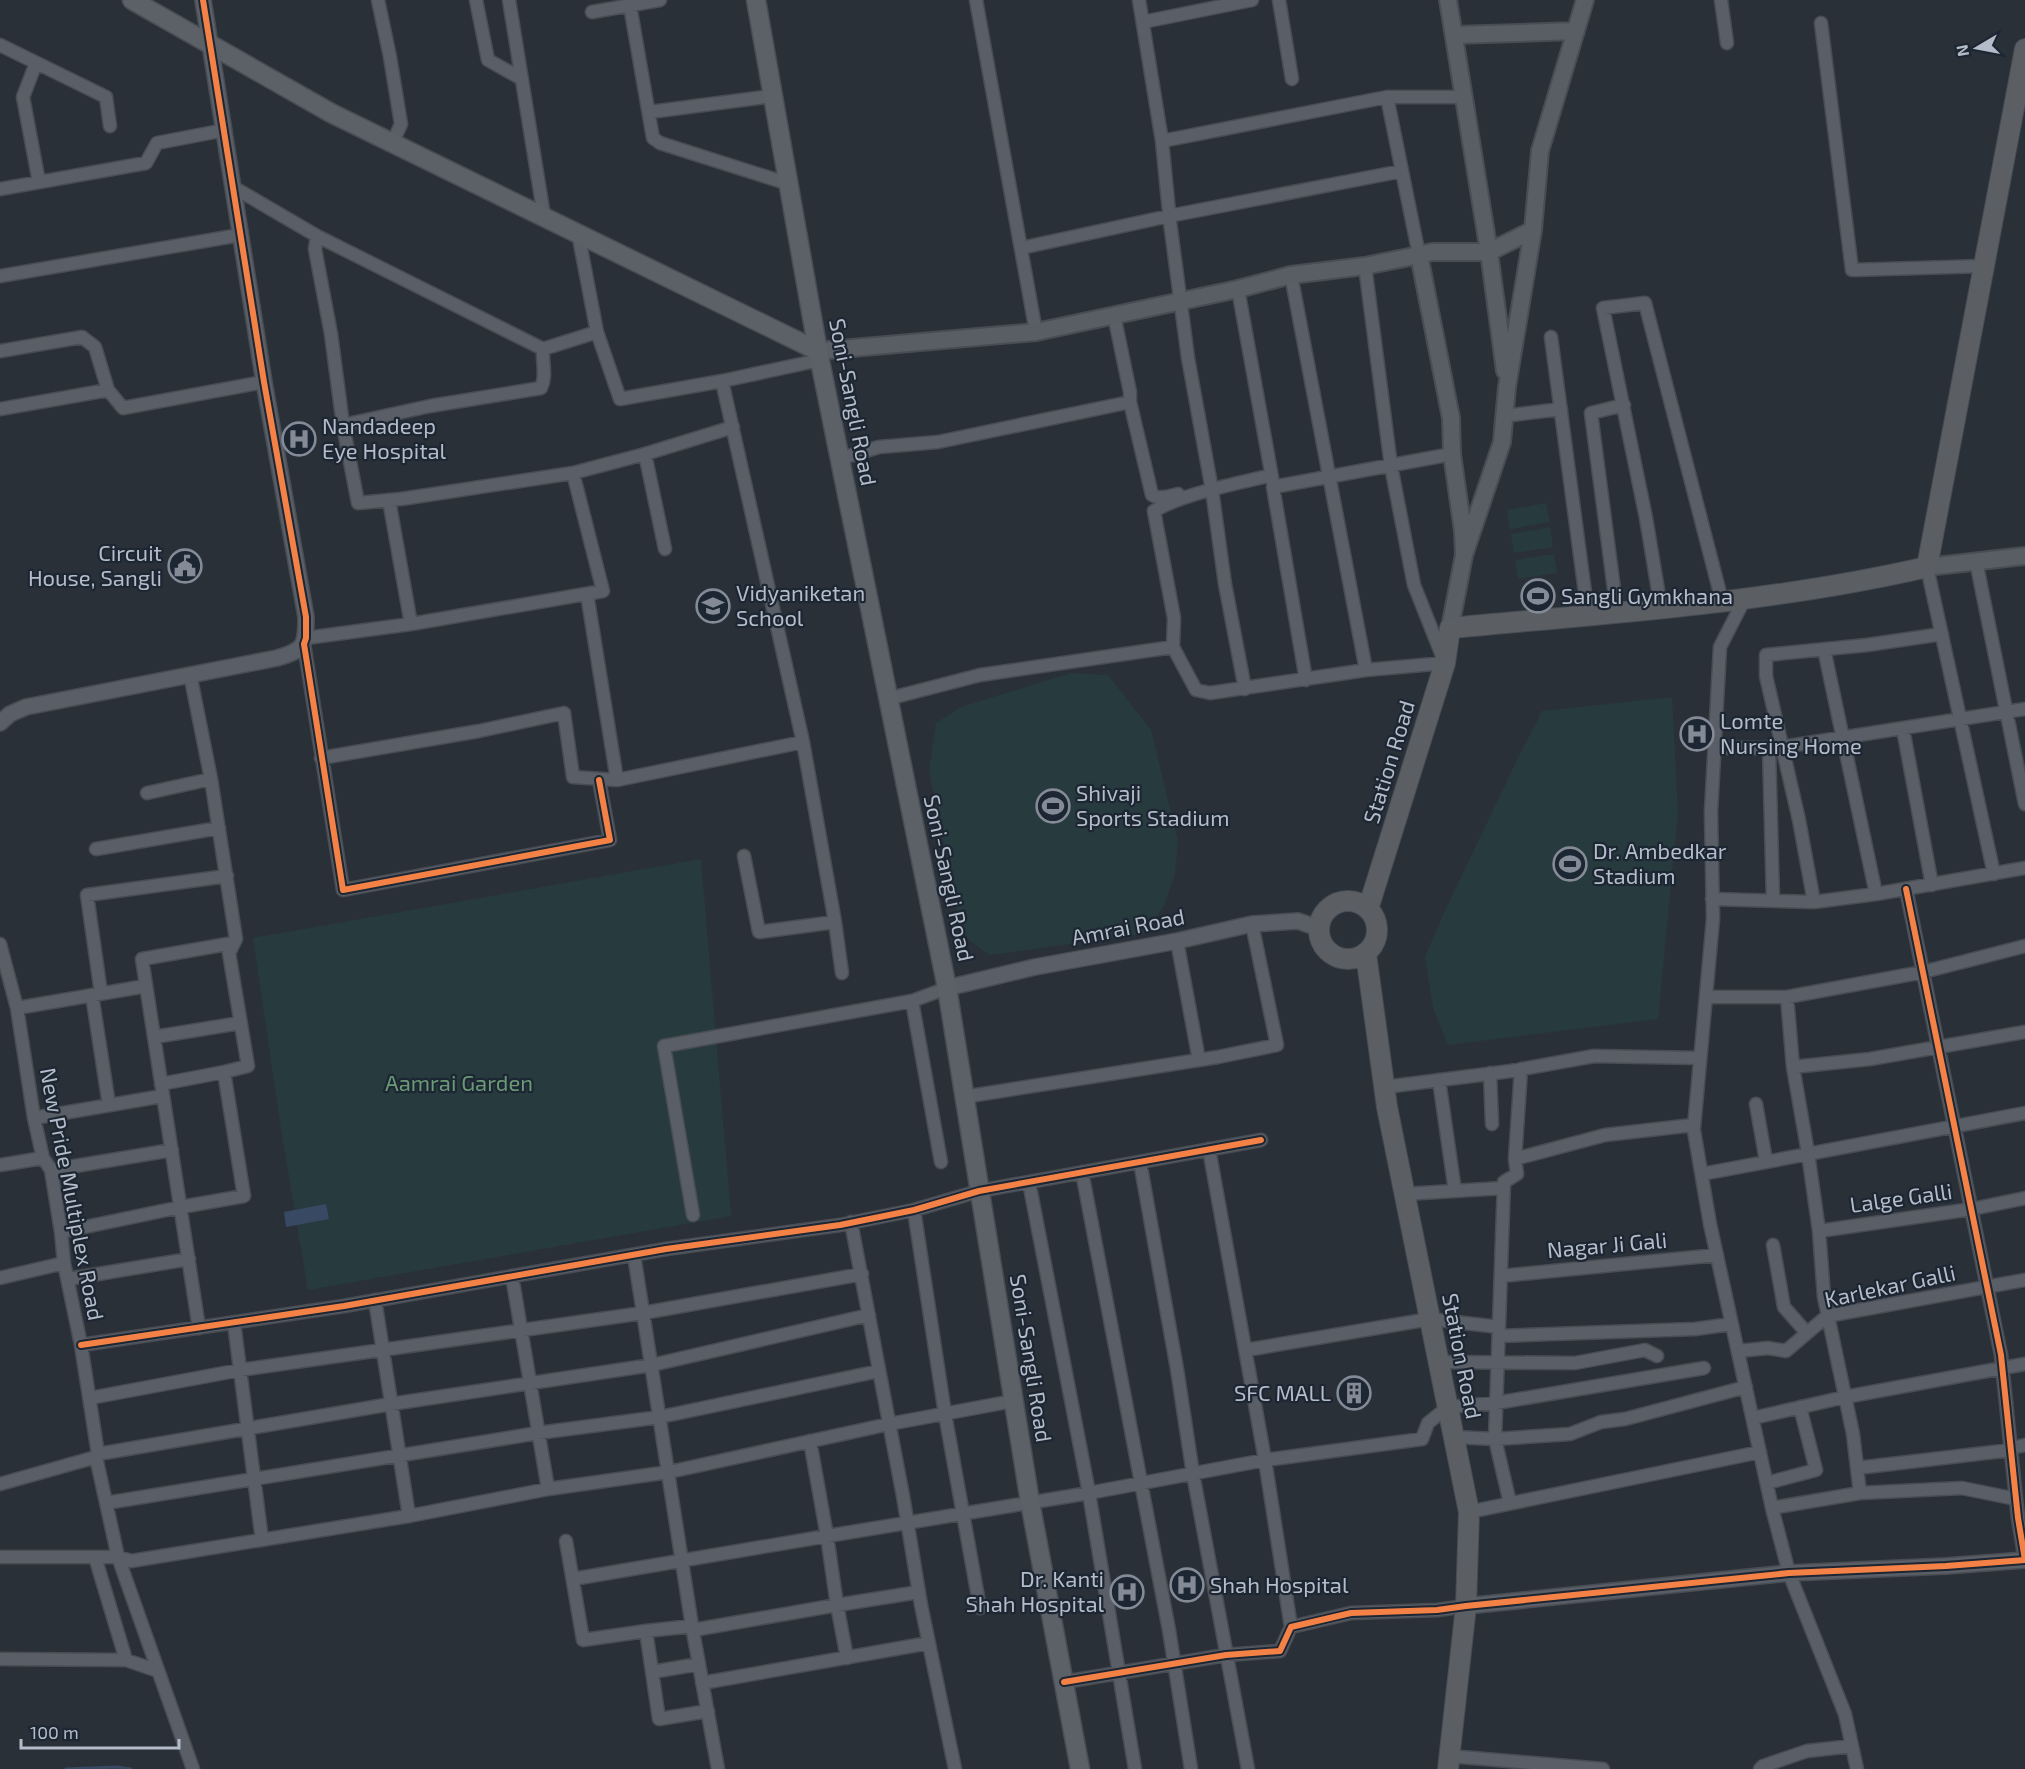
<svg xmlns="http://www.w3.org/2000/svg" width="2025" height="1769" font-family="'Exo 2',sans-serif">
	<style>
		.green { fill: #273a3e }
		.water { fill: #384963 }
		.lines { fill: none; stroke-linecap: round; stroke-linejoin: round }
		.stream { stroke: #384963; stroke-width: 3 }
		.minor-casing { stroke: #484c53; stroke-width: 15 }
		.tertiary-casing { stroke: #484c53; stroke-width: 18 }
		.secondary-casing { stroke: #484c53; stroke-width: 20 }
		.primary-casing { stroke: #484c55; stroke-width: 21 }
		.trunk-casing { stroke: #474c53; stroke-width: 22 }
		.minor { stroke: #5a5e66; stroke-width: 12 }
		.tertiary { stroke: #5a5e66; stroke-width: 15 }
		.secondary { stroke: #595d64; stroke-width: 16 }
		.primary { stroke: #5c6168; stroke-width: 18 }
		.trunk { stroke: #5b5f64; stroke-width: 20 }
		.cycleway-casing { stroke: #1d2633; stroke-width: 10 }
		.cycleway { stroke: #f48246; stroke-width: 6 }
		.labels { text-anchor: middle; stroke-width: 4.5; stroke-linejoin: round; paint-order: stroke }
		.street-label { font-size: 22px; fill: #b4bcc9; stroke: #1d2633 }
		.poi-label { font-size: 22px; fill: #b4bcc9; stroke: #1d2633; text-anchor: start }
		.park-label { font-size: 22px; fill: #6b9a76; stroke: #1d2633 }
	</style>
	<rect width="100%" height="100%" fill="#2a3038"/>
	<path class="green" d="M1546,503l4,19 -40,7 -3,-19z
		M1550,527l3,20 -39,6 -3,-19z
		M1554,554l3,19 -39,6 -3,-19z
		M1071,673l37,2 43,55 27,111 -3,33 -11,32 -21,28 -153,21 -20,-14 -10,-15 -31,-156 7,-47 25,-16z
		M1672,697l6,116 -20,206 -210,26 -15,-37 -8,-51 18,-42 74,-155 25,-49z
		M701,859l30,357 -423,74 -27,-161 -28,-191z"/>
	<path class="water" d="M326,1204l3,15 -43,8 -2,-15z"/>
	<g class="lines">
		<path class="stream" d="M66,1769l51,-2 14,2"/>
		<defs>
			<path id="minor" d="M378,0l12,57 11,67 -8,18
				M476,0l12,60 34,19
				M509,0l35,216
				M629,0l24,138 7,5 129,41
				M976,0l60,332
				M1139,0l23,141 8,81 18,136 24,132 13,94 20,105
				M1279,0l13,79
				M1721,0l6,43
				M592,12l68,-12
				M1143,22l109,-22
				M1821,23l31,247 132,-4
				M0,45l106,52 4,29
				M36,63l-13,34 16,85
				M1387,97l32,158
				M650,112l123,-16
				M1162,141l225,-44h77
				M233,187l84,49 226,113 54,-17 -19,-99
				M0,189l146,-26 11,-20 68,-13
				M317,236l-2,13 16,85 12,91 15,78 43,-4 172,-26
				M1021,248l148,-32 233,-45
				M1291,275l75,395
				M0,276l240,-41
				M1238,289l35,194
				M1114,315l16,77v10l22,93c8,5 18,1 26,-1
				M597,332l23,67 102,-18 81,361 32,180 7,51
				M1551,337l37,278
				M0,351l82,-14 13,10 13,43
				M722,381l98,-21
				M0,409l108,-19 15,18 141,-26
				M1504,416l57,-7
				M343,425l87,-19 111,-18c6,-12 1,-25 2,-39
				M645,454l88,-27
				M839,459l40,-12 59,-5 192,-40
				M1271,475c-34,9 -87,18 -117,36l20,107 -1,29 23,43 14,3 156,-23 79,-7 -31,-78 -23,-119 -26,-200
				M389,500l22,124
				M1976,561l49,243
				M1927,567l67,307
				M587,594l30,186
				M1745,598l-25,49 -9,165 2,107 -19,208 -1,-2 17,99 62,284 17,65 56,141 12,55
				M1661,608l-15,-90 -43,-210 42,-5 77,298
				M1617,612l-26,-199 33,-8
				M306,638l105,-14 192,-33 -30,-118 72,-19 20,95
				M304,644l39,246 267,-50 -11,-60
				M1824,649l52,245 149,-26
				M190,674l21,105 25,160 -7,14 19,113 -24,6
				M1306,680l-33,-193 179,-33
				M887,699l93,-24 193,-28
				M1903,729l29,156
				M1715,748h61l249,-39
				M1769,748l4,152
				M321,758l158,-27 85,-18 9,64 44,3 186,-38
				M147,793l64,-14
				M96,849l123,-21
				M744,856l15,76 76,-10
				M1906,889l95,466 17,163 7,42
				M1712,899l102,3 62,-8
				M1814,902l-15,-82 -33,-144v-21l101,-10 75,-11
				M1177,941l22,119
				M0,944l17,64 17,110 9,40 8,12 10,62 3,31 17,82 17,109 -2,3 22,100 75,212
				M101,993l-14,-98 140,-19
				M92,995l17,110
				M1706,997h81l136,-25 102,-26
				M1787,997l6,70 15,86 11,78 5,66 29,137 7,59
				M912,1001l29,161
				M17,1008l129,-22
				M154,1037l86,-14
				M1793,1067l77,-8 155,-27
				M1490,1073l2,51
				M1439,1080l16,111
				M1385,1087l126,-16 83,-15 106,2
				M963,1097l255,-40 59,-12 -25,-121
				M1756,1104l10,57
				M34,1118l129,-22
				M1515,1159l90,-24 88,-10
				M1140,1162l37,207 16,105 55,295
				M0,1165l43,-7
				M51,1170l121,-20
				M1082,1172l87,458 22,139
				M1702,1174l323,-61
				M1405,1194l98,-6
				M914,1210l31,204 35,194
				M693,1215l-29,-169 248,-45 35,-13
				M851,1222l52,274 18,109 34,164
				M1819,1231l153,-22 53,-11
				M61,1232l120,-25 63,-11 -20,-124 -63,12
				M1773,1245l11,62 22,25
				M634,1255l58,371 26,143
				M512,1276l36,213
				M1501,1276l216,-21
				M0,1278l64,-15
				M68,1279l121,-20
				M375,1300l34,216
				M234,1323l28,217
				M199,1328l-57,-369 91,-16
				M1499,1336l196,-7 37,-5
				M81,1345l263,-39 322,-57 174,-24 74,-15 65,-19 282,-51
				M1246,1350l184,-31 69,8
				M1738,1351l30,-3 18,3 41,-35 198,-36
				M1439,1362l136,1 70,-13 12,6
				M90,1398l150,-28 403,-57 219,-39
				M1753,1418l92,-21 180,-33
				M1454,1437l41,2 75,-5 31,-12 24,-3 121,-32
				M2011,1448l14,-3
				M98,1454l293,-50 261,-39 217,-50
				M1857,1468l154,-18
				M1767,1483l49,-13 -16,-63
				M0,1484l96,-27
				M106,1503l432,-70 122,-16 219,-46
				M1510,1503l-15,-64 9,-257 13,-8 -2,-15 6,-90
				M1772,1508l88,-15 102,-5 54,11
				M1469,1512l291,-60
				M566,1541l17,99 63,-9
				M0,1557h118l13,4 278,-45 139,-27 121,-17 220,-48 124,-23
				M95,1557l31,103
				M573,1579l254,-43 -17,-95
				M692,1626l-46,5 13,88 49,-8
				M1291,1627l-26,-167 157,-21 6,-16 20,-16 48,-4 208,-35
				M693,1630l144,-25 -10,-69 262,-43 -60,-311
				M847,1658l-10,-53 82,-13
				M0,1659l126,1 32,11
				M652,1672l47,-8
				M1064,1682l162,-27 54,-4 11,-24 60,-14 86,-3 29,-4
				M702,1683l227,-40
				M1449,1756l154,13
				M1135,1769l-46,-276 176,-33 -56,-311
				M1760,1769l3,-3 44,-15 45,-5"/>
			<path id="tertiary" d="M0,723l10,-9 16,-7 251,-49c28,-8 29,-13 29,-41l-42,-235 -61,-382
				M947,988l88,-21 142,-26 75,-17 46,-3 20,7
				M1466,1606l323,-33 157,-7 79,-6"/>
			<path id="secondary" d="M1448,0l41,252 16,119
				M1454,35l122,-4
				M818,351l218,-19 202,-43 53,-14 74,-9 54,-11
				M1464,555l-1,-24 -11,-77 -1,-36 -32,-163 13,-3h57l44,-22 7,-79 45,-151
				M1927,567l98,-11
				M1450,628l14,-73 38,-113 5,-55 26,-157"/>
			<path id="primary" d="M132,0l199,113 487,238
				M756,0l62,351 129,637 83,514 50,267"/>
			<path id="trunk" d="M1319 930a29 29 0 1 1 58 0a29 29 0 1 1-58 0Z
				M1368,909l77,-246 5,-35c159,-15 321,-25 477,-61l98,-518
				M1366,954l21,153 82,405 -3,94 -18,163"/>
		</defs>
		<use href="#minor" class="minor-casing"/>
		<use href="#tertiary" class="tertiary-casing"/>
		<use href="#secondary" class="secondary-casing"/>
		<use href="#primary" class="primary-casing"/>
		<use href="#trunk" class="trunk-casing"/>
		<use href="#minor" class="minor"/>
		<use href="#tertiary" class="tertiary"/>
		<use href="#secondary" class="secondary"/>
		<use href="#primary" class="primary"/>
		<use href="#trunk" class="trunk"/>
		<defs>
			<path id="cycleway" d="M203,0l61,382 42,235v21l-2,6 39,246 267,-50 -11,-60
				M81,1345l263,-39 322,-57 174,-24 74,-15 65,-19 282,-51
				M1064,1682l162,-27 54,-4 11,-24 60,-14 86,-3 29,-4 323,-33 157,-7 79,-6 -7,-42 -17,-163 -95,-466"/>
		</defs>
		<use href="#cycleway" class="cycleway-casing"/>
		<use href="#cycleway" class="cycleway"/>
	</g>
	<defs>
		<symbol id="hospital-ring" viewBox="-11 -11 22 22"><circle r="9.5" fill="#1d2633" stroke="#848b96" stroke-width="1.5"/><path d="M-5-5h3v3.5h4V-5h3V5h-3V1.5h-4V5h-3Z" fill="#848b96"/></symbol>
		<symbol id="civic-ring" viewBox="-11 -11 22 22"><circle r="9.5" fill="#1d2633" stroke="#848b96" stroke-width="1.5"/><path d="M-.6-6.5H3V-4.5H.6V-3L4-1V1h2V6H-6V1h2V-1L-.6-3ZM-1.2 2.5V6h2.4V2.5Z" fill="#848b96"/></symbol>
		<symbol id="stadium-ring" viewBox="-11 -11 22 22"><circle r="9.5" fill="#1d2633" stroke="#848b96" stroke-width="1.5"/><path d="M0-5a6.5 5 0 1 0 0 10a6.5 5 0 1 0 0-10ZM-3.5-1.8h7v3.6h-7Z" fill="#848b96"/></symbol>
		<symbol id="school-ring" viewBox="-11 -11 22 22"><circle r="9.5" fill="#1d2633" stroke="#848b96" stroke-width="1.5"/><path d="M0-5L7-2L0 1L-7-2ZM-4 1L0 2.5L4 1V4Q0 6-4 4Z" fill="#848b96"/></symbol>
		<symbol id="building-ring" viewBox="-11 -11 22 22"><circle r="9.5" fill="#1d2633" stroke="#848b96" stroke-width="1.5"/><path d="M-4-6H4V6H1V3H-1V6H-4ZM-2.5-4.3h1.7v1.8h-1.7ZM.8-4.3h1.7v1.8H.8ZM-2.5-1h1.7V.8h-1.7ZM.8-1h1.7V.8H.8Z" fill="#848b96"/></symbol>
	</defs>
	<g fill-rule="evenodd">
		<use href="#hospital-ring" x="280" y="420" width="38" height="38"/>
		<use href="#civic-ring" x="166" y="547" width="38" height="38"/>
		<use href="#stadium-ring" x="1519" y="577" width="38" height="38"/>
		<use href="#school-ring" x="694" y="587" width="38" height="38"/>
		<use href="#hospital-ring" x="1678" y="715" width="38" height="38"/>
		<use href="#stadium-ring" x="1034" y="787" width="38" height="38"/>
		<use href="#stadium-ring" x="1551" y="845" width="38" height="38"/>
		<use href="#building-ring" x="1335" y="1374" width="38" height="38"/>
		<use href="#hospital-ring" x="1168" y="1566" width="38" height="38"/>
		<use href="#hospital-ring" x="1108" y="1573" width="38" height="38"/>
	</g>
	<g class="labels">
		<g class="street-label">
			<text transform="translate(853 402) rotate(79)" y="8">Soni-Sangli Road</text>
			<text transform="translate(1389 762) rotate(-73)" y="8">Station Road</text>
			<text transform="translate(949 878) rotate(78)" y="8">Soni-Sangli Road</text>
			<text transform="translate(1128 927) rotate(-11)" y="8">Amrai Road</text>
			<text transform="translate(72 1194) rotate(79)" y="8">New Pride Multiplex Road</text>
			<text transform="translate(1901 1198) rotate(-8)" y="8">Lalge Galli</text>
			<text transform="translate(1607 1245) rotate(-5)" y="8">Nagar Ji Gali</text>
			<text transform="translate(1890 1286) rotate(-12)" y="8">Karlekar Galli</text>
			<text transform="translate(1462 1356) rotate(79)" y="8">Station Road</text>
			<text transform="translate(1031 1358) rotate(81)" y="8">Soni-Sangli Road</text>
		</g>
		<g class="poi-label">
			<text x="322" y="434">Nandadeep<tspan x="322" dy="25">Eye Hospital</tspan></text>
			<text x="162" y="561" text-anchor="end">Circuit<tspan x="162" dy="25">House, Sangli</tspan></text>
			<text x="736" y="601">Vidyaniketan<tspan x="736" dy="25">School</tspan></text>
			<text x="1561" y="604">Sangli Gymkhana</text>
			<text x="1720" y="729">Lomte<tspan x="1720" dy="25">Nursing Home</tspan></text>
			<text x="1076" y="801">Shivaji<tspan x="1076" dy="25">Sports Stadium</tspan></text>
			<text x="1593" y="859">Dr. Ambedkar<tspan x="1593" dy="25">Stadium</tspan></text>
			<text x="1331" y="1401" text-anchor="end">SFC MALL</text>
			<text x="1104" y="1587" text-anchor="end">Dr. Kanti<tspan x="1104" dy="25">Shah Hospital</tspan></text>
			<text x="1210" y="1593">Shah Hospital</text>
		</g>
		<g class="park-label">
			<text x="459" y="1091">Aamrai Garden</text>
		</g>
	</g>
	<g transform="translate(1977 48) rotate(260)" stroke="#1d2633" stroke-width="4.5" paint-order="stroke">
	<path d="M0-4.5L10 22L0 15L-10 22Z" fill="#b4bcc9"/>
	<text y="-9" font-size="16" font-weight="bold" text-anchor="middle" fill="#b4bcc9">N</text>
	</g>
	<path d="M21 1739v9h158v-9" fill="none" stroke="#b4bcc9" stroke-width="3"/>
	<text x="30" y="1739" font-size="18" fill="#b4bcc9" stroke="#1d2633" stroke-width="4.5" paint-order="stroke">100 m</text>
</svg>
